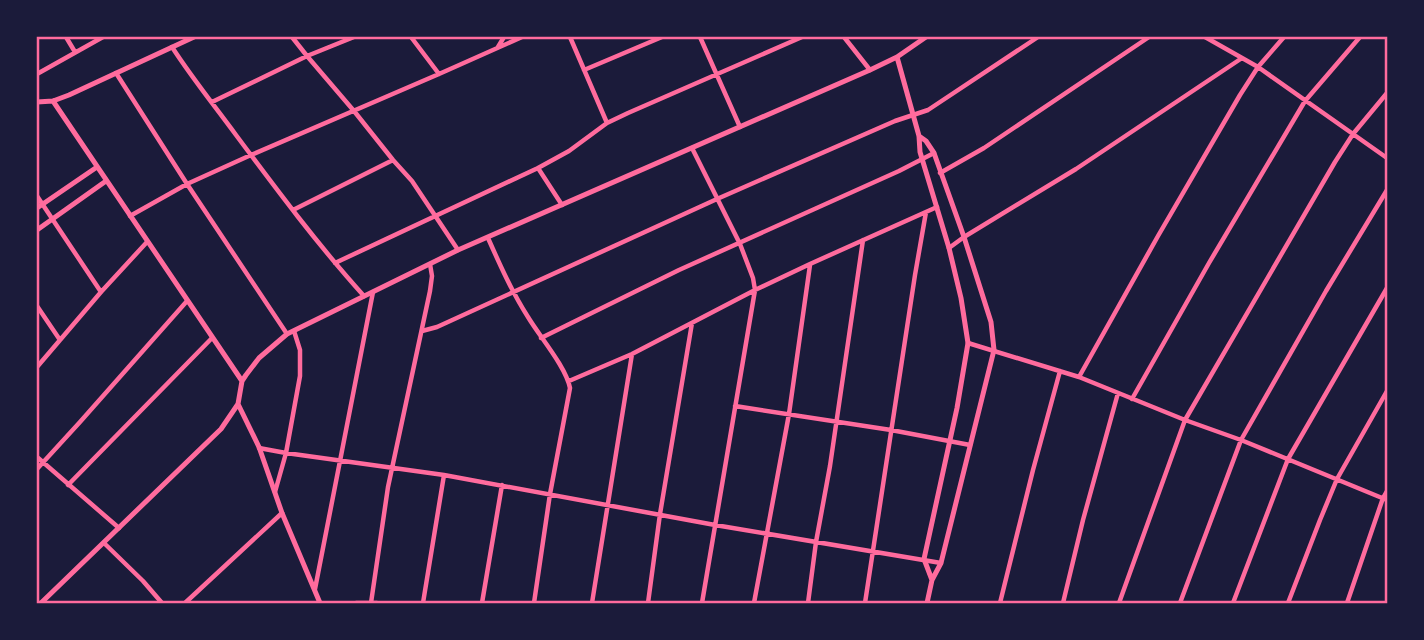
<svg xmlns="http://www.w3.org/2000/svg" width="1424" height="640" font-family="Karla,sans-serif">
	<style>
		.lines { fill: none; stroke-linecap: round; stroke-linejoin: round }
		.minor { stroke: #ff6b9d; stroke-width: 4.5 }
		.tertiary { stroke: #ff6b9d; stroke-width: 5 }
		.neatline { fill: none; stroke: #ff6b9d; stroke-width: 2.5 }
	</style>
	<rect width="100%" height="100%" fill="#1b1b3a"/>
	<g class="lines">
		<path class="minor" d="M66,37l9,15
			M292,37l15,19 47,55 39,49 19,21 46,69
			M411,37l28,37
			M570,37l37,86
			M700,37l40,90
			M844,37l26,33
			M1205,37l53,30 129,91
			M172,47c20,31 42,58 64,88 41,55 82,110 128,161
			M498,47l6,-10
			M584,70l78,-33
			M116,73l71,111 100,150
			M37,74l66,-37
			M212,102l95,-46 47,-19
			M692,148l48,96 13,34 2,12 -53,313
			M538,168l24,37
			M940,173l44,-25 165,-111
			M37,196l64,96
			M293,210l100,-50
			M130,216l57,-32 64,-29 188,-81 83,-37
			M488,238c12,27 24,54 40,79 12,20 38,50 42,71l-20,106 -16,109
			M949,248l15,-11 112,-68 166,-111
			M335,263l203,-95 31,-17 38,-28 21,-10 174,-76
			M37,306l23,34
			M422,331l15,-4 280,-128 178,-78 33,-11 110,-73
			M541,338l138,-68 220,-99 35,-18
			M968,343l111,34 106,43 56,20 146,60
			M37,367l64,-75 46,-50
			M1079,377l79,-141 82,-141 18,-28 26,-30
			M569,381l63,-27 123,-64 55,-26 127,-57
			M1132,399l77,-136 96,-162 55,-64
			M735,406l156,24 79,15
			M259,448l27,5 158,22 271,50 226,38
			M37,457l82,71
			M37,469l43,-47 107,-121
			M68,485l144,-147
			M275,492l11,-39 14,-77v-26l-6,-19
			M104,543l39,38 19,22
			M315,589l58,-297
			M185,603l97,-90
			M356,603h21
			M371,603l17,-116 42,-196 2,-15 -2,-12
			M423,603l21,-128
			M482,603l20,-118
			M592,603l40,-249
			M648,603l12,-89 32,-191
			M754,603l35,-189 21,-149
			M808,603l8,-61 14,-76 33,-226
			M865,603l50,-328 11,-63
			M1000,603l33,-133 27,-99
			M1063,603l20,-83 35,-127
			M1119,603l66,-183 150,-258 18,-28 34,-41
			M1180,603l61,-163 85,-149 61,-101
			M1233,603l55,-144 99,-171
			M1288,603l32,-83 17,-41 50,-88
			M1347,603l36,-105 4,-7"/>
		<path class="tertiary" d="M897,57l22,79 1,16 29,96 12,50 7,45 -11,65 -33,151 8,21
			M53,101l189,280
			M37,102l16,-1 16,-6 125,-58
			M919,136l7,5 8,12 30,84 27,85 3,28 -53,213 -9,17 -5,23
			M37,208l60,-41
			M37,230l69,-49
			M238,404l21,43 23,66 38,90
			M41,603l180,-174 17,-25 4,-23 4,-6 13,-17 28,-24 171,-84 412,-180 27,-13 29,-20"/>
	</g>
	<rect width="1424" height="640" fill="none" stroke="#1b1b3a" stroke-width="77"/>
	<rect x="38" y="38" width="1348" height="564" class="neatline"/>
</svg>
